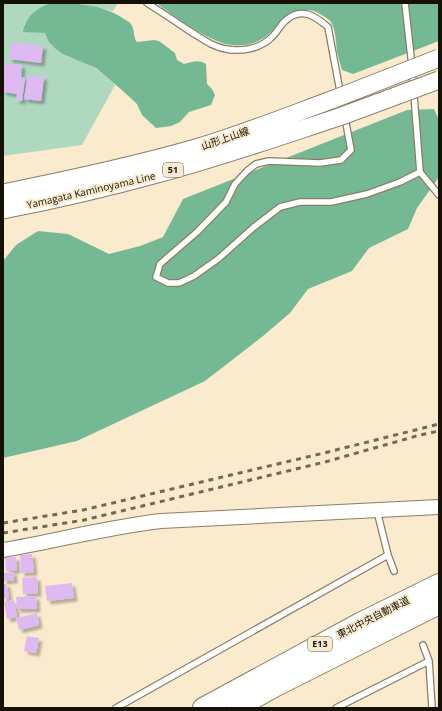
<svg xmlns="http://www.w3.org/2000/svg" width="442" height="711" font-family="'Open Sans','Noto Sans JP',sans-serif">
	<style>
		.green { fill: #afd8c1 }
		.forest { fill: #75b994 }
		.building { fill: #dfbaf2; filter: url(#shadow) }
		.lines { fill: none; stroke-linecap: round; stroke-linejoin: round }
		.service-casing { stroke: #8a7d64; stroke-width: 8 }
		.tertiary-casing { stroke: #8a7d64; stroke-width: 16 }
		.primary-casing { stroke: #8a7d64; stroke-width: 19 }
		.motorway-casing { stroke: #8a7d64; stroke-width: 22 }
		.service { stroke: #fff; stroke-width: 5.5 }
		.tertiary { stroke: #fff; stroke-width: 14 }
		.primary { stroke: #fff; stroke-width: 17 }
		.motorway { stroke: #fff; stroke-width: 20 }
		.rail { stroke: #716856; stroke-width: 3; stroke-dasharray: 5 5; stroke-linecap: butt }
		.primary-bridge-casing { stroke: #8a7d64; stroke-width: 19; stroke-linecap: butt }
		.primary-bridge { stroke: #fff; stroke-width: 17 }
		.labels { text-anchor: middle; stroke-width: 4; stroke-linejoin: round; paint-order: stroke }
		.shield { fill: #faebcf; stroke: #5a5243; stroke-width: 1 }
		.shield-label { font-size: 9px; font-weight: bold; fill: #161107 }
		.street-label { font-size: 10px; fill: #161107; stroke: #faebcf }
	</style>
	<defs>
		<filter id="shadow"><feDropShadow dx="3.5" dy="3.5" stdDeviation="1" flood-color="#0004"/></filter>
	</defs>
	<rect width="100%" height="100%" fill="#faebcf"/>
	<path class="green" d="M3,3h48c-12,4 -21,11 -27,22l21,8c12,24 30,23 50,35 7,5 14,11 20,17l-33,60 -79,11z
		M77,3h41l-5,8z"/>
	<path class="forest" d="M51,3c25,0 52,1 73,16 2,1 6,3 7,5 4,6 2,13 6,18l17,-2 5,1 16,12 2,7 7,4c8,-2 14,-5 22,0l1,20 5,5 3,6 -4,10 -22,7 -9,10 -9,4 -15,2 -14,-13 -5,-11 -14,-13 -27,-23 -33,-14 -7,-5 -7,-7 -4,-9 -22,-1c2,-15 13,-24 28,-29z
		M156,3h283v38l-86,33 -11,-4c-2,-6 -3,-12 -5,-18 -1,-9 -1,-22 -6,-30 -3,-4 -11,-8 -15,-10 -4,-2 -8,-2 -12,-2 -25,1 -25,21 -44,30 -8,5 -18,6 -27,5 -22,-1 -58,-29 -77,-42z
		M434,109l5,11v57l-22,31 -9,21 -39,19 -17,23 -44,18 -18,24 -27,23 -58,45 -128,60 -74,17v-197l13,-16 22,-14 30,3 41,20 31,-8 23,-9 20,-38 224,-89z"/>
	<path class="building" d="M11,42l32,4 -2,17 -32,-4z
		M3,63l19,2 -1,12 4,1 -3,23 -6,-1 1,-6 -14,-2z
		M28,75l16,2 -3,24 -17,-2z
		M32,554l2,18 -13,1 -1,-18z
		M5,557h11l1,13 -11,1z
		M14,572v8l-11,1v-8z
		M37,577l1,16 -15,1 -1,-16z
		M72,583l2,15 -27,3 -2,-15z
		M3,584h4l2,14 -6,1z
		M36,596l1,13h-20l-1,-12z
		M14,600l3,17 -10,2 -3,-17z
		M37,613l2,12 -20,5 -3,-12z
		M27,636l12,2 -3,15 -12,-2z"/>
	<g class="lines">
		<defs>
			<path id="service" d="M147,3c14,9 28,18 41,27 12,7 24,17 38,19 15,3 34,0 46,-12 5,-5 8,-11 13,-16 16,-15 30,-5 43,6l23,123 -10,10 -21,3 -51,-2 -13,3 -9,7 -12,13 -9,18 -29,30 -37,32 -4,13 12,6h11l15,-7 24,-17 36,-32 26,-20 20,-5h31l36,-8 33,-12 20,-10
				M405,3l6,54 9,115 19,23
				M377,511l11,44 6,16
				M423,645l6,16 3,47
				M116,708l272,-153
				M336,708l93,-47"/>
			<path id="tertiary" d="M3,550c53,-9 105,-23 158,-29l278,-14"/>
			<path id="primary" d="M3,193c65,-13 130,-27 193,-45 47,-14 92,-32 138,-49
				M3,210c51,-10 103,-22 154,-36 61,-16 121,-37 182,-57"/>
			<path id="motorway" d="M203,708l157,-85 79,-39
				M237,708l37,-21 165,-83"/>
		</defs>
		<use href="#service" class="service-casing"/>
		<use href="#tertiary" class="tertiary-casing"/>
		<use href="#primary" class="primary-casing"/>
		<use href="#motorway" class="motorway-casing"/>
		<use href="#service" class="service"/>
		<use href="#tertiary" class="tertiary"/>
		<use href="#primary" class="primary"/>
		<use href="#motorway" class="motorway"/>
		<path class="rail" d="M3,523l80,-13 241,-57 115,-29
			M3,533l81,-13 241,-58 95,-27 19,-4"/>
		<defs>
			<path id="primary-bridge" d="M334,99l105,-41
				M339,117l100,-37"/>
		</defs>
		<use href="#primary-bridge" class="primary-bridge-casing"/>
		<use href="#primary-bridge" class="primary-bridge"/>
	</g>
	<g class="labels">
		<g class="shield">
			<rect x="163" y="163" width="20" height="14" rx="3"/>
			<rect x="308" y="637" width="24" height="14" rx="3"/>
		</g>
		<g class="shield-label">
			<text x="173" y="173">51</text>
			<text x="320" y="647">E13</text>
		</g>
		<g class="street-label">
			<text transform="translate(225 138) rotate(-19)" y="4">山形上山線</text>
			<text transform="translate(91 190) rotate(-13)" y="4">Yamagata Kaminoyama Line</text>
			<text transform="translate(373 617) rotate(-27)" y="4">東北中央自動車道</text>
		</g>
	</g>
	<rect width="442" height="711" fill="none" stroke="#161107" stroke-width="8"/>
</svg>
